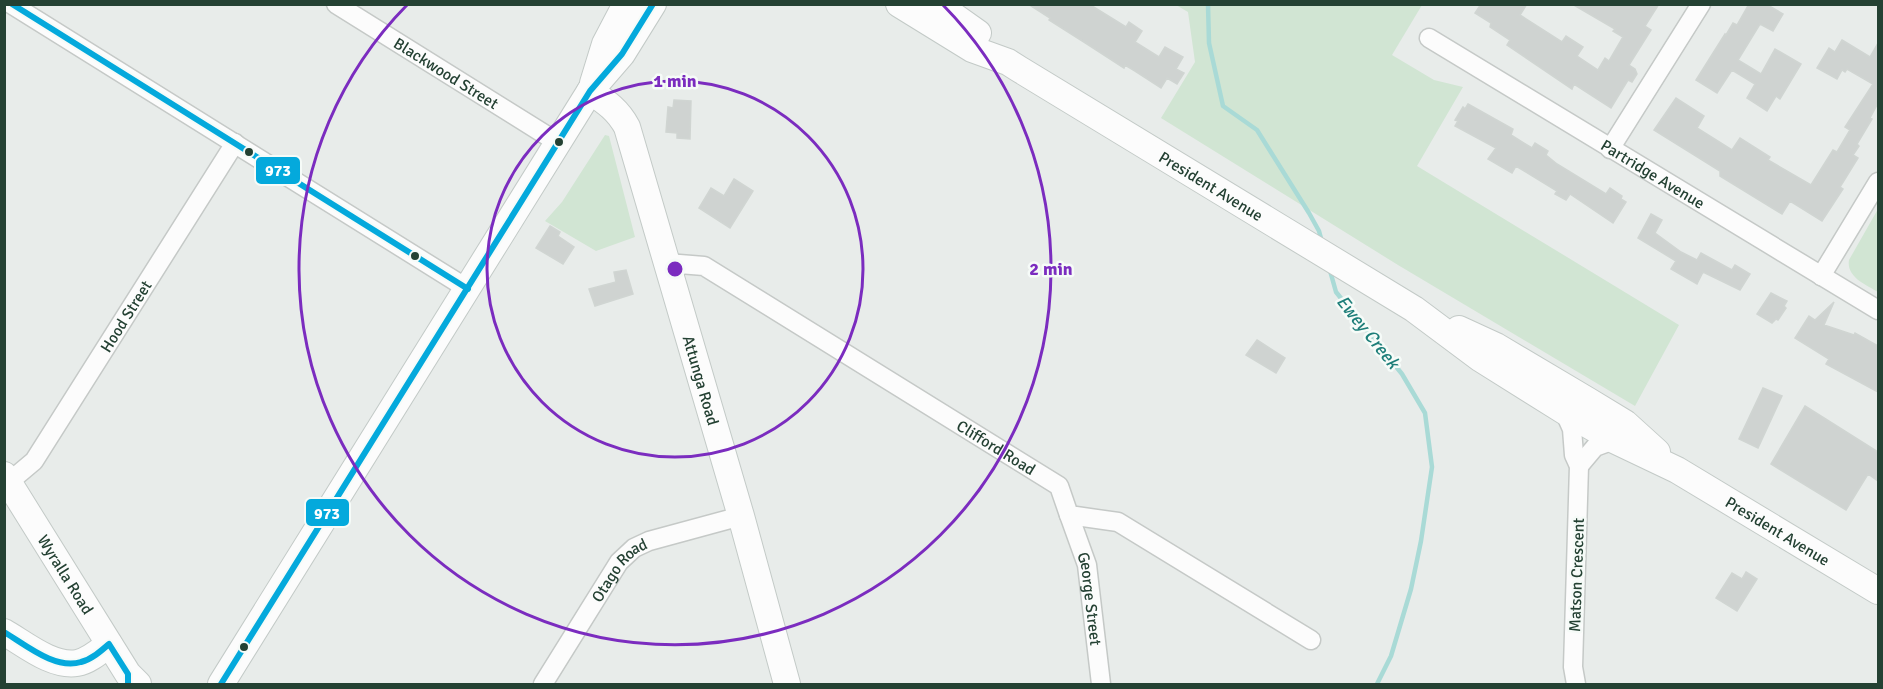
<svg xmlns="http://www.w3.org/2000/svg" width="1883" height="689" font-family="Signika,sans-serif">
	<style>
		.green { fill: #d1e5d3 }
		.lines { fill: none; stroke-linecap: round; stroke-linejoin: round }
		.stream { stroke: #a9dad6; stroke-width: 4.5 }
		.building { fill: #cfd3d1; stroke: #d0d5d2; stroke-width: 1.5 }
		.street-casing { stroke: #c5c9c7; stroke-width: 21 }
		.secondary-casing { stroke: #c3cac7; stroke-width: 28 }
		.street { stroke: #fcfcfc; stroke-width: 18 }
		.secondary { stroke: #fcfcfc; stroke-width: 26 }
		.bus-1-casing { stroke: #f6fbf8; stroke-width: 10 }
		.bus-1 { stroke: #04a9dc; stroke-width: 6 }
		.ring { fill: none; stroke: #7b2cbf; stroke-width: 3 }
		.bus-dot { fill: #244133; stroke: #f6fbf8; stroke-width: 2 }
		.labels { text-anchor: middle; stroke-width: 5; stroke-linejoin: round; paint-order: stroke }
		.street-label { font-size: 16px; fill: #244133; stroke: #f6fbf8 }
		.water-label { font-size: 18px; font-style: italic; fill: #1d7e79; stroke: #f6fbf8 }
		.centre { fill: #7b2cbf; stroke: #f6fbf8; stroke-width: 3 }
		.ring-label { font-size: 18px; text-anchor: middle; font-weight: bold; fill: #7b2cbf; stroke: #f6fbf8; stroke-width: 5; stroke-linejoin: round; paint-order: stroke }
		.line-badge { stroke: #f6fbf8; stroke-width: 2 }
		.badge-label { font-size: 16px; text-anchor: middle; font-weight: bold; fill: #fff }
	</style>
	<rect width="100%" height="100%" fill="#e8ecea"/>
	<path class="green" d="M1176,5h246l-30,50 42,25 29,7 -46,79 262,159 -44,81 -237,-141 -237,-147 34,-56 -7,-50z
		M605,135l4,1 26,101 -39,14 -51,-30 17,-19z
		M1878,209v83c-12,-7 -32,-15 -29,-32z"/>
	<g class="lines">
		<path class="stream" d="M1208,4l1,39 14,63 34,24 52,83 10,18 3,11
			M1329,267l7,25 66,82 23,39 7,54 -11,74 -10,48 -20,67 -14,28"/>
	</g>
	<path class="building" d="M1028,4h61l37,23 3,-5 13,9 -7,11 24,15 6,-10 18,10 -7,12 8,4 -7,11 -10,-6 -6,10 -26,-17 -10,-6 -1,3 -37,-24 -38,-24 1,-2z
		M1481,4h46l-7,11 42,27 4,-6 17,11 -6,9 21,14 7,-12 4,3 14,-24 -10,-6 2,-2 -43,-25h87l-14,22 6,4 -22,35 6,4 2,5 -5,8 -4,-2 -17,28 -37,-24 -2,5 -65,-44 3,-5 -20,-13 1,-4 -16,-10z
		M1749,4h17l17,10 -10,17 -13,-7 -22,36 23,14 14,-25 26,15 -21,35 -4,-3 -9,15 -20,-13 8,-14 -23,-14 -15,23 -21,-13 29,-46 1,1 7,-12 4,2z
		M1842,40l28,17 8,-14v60l-8,15 2,1 -15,25 2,2 -6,9 5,3 -18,29 3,2 -21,32 -32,-20 -8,13 -62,-38v-5l-66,-41 22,-32 28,18 -7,12 35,22 8,-12 30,19 -2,3 43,25 22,-35 4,2 13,-22 -5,-3 28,-43 -26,-15 -2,3 -3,-2 -5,9 -20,-11 12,-20 6,4z
		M674,100l17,1 -1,38 -13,-1v-5l-11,-1 2,-25 5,1z
		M1468,104l45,25 -2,6 21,13 3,-5 13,8 -2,4 11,9 49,30 4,-6 12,8 -1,3 5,3 -13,21 -43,-29 -4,6 -11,-6 2,-3 -41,-25 -4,7 -24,-14 8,-11 -41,-22 3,-5 -3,-1 8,-13 2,2z
		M734,179l19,12 -23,37 -31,-20 12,-20 13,8z
		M1651,214l11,6 -7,13 26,19 16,8 4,-7 31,17 3,-5 15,9 -10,16 -37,-18 -6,12 -26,-15 5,-8 -38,-23z
		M550,226l10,6 -2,4 16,11 -11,17 -27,-16z
		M626,270l7,24 -38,12 -6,-17 27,-7 -2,-10z
		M1771,293l16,8 -3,5 2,2 -8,12 -2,-1 -4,4 -15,-9z
		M1834,302l-10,23 30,10 1,-2 23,13v46l-52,-28 3,-5 -34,-21 14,-22 6,4z
		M1257,340l28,18 -9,15 -30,-18z
		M1763,388l19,8 -24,52 -19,-9z
		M1805,406l73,46v29l-10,-7 -22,36 -75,-46z
		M1746,572l11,7 -20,32 -21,-13 16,-25 10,6z"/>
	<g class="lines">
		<defs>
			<g id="street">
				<path d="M11,4l457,285"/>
				<path id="s1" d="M336,4l221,138"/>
				<path id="s2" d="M1429,38l449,272"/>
				<path d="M1610,149l91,-145"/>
				<path id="s3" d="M667,263l37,3 355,220 10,29 49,7 193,118"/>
				<path d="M1821,276l57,-94"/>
				<path d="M1564,411l8,18 2,26 5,11 -6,201 3,17"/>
				<path d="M1579,466l16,-19 19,-7"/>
				<path id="s4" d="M9,482l25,-21 201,-318"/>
				<path id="s5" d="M1069,515l18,50 14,119"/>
				<path id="s6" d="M543,684l76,-122 15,-14 15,-7 92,-25"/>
			</g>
			<g id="secondary">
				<path id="s7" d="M899,4l73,45 36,13 11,7 395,240 67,50 83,52 50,29 63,30 201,121"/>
				<path d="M937,4l41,29"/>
				<path d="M593,83l12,-39 21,-40"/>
				<path id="s8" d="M590,91c16,11 28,19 37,36l114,389 46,168"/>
				<path d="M1459,329l37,17 91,54 38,23 32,29"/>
				<path id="s9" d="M4,475l124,199 10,10"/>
				<path d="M4,632c21,12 48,35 73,31 12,-2 23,-12 32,-19"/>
				<path d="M221,684l369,-593 32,-37 31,-50"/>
			</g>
		</defs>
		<use href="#street" class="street-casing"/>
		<use href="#secondary" class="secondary-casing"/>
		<use href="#street" class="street"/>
		<use href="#secondary" class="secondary"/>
		<defs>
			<path id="bus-1" d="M12,4l456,285
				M4,632c22,13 51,38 77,30 11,-3 20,-11 28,-18l19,30v10
				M221,684l369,-593 32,-37 31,-50"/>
		</defs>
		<use href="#bus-1" class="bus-1-casing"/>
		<use href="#bus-1" class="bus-1"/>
	</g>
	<g class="ring">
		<circle cx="675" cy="269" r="188"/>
		<path d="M943 5A376 376 0 1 1 407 5"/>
	</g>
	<g class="bus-dot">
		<circle cx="559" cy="142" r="5"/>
		<circle cx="249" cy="152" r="5"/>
		<circle cx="415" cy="256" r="5"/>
		<circle cx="244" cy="647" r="5"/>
	</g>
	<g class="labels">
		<g class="street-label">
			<text dy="6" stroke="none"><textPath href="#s1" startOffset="130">Blackwood Street</textPath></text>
			<text dy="6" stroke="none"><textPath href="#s2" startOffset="262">Partridge Avenue</textPath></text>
			<text dy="6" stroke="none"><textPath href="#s7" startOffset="362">President Avenue</textPath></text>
			<text dy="6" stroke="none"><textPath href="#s4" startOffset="204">Hood Street</textPath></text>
			<text dy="6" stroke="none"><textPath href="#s8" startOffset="316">Attunga Road</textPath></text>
			<text dy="6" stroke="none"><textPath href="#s3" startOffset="381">Clifford Road</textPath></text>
			<text dy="6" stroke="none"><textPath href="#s7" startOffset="1026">President Avenue</textPath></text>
			<text dy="6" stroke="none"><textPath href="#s9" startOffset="117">Wyralla Road</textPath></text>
			<text dy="6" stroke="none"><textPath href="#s6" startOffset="138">Otago Road</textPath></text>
			<text transform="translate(1576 575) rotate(-88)" y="6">Matson Crescent</text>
			<text dy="6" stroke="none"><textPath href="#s5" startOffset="87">George Street</textPath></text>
		</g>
		<g class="water-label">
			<text transform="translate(1368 332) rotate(51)" y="6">Ewey Creek</text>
		</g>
	</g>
	<circle cx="675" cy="269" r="9" class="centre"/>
	<g class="ring-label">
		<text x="675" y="87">1 min</text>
		<text x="1051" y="275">2 min</text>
	</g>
	<g class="line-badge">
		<rect x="255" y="156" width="46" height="29" rx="6" fill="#04a9dc"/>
		<rect x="305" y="498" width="45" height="29" rx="6" fill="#04a9dc"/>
	</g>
	<g class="badge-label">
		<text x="278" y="176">973</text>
		<text x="327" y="519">973</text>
	</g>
	<rect width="1883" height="689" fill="none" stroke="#244133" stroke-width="12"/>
</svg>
